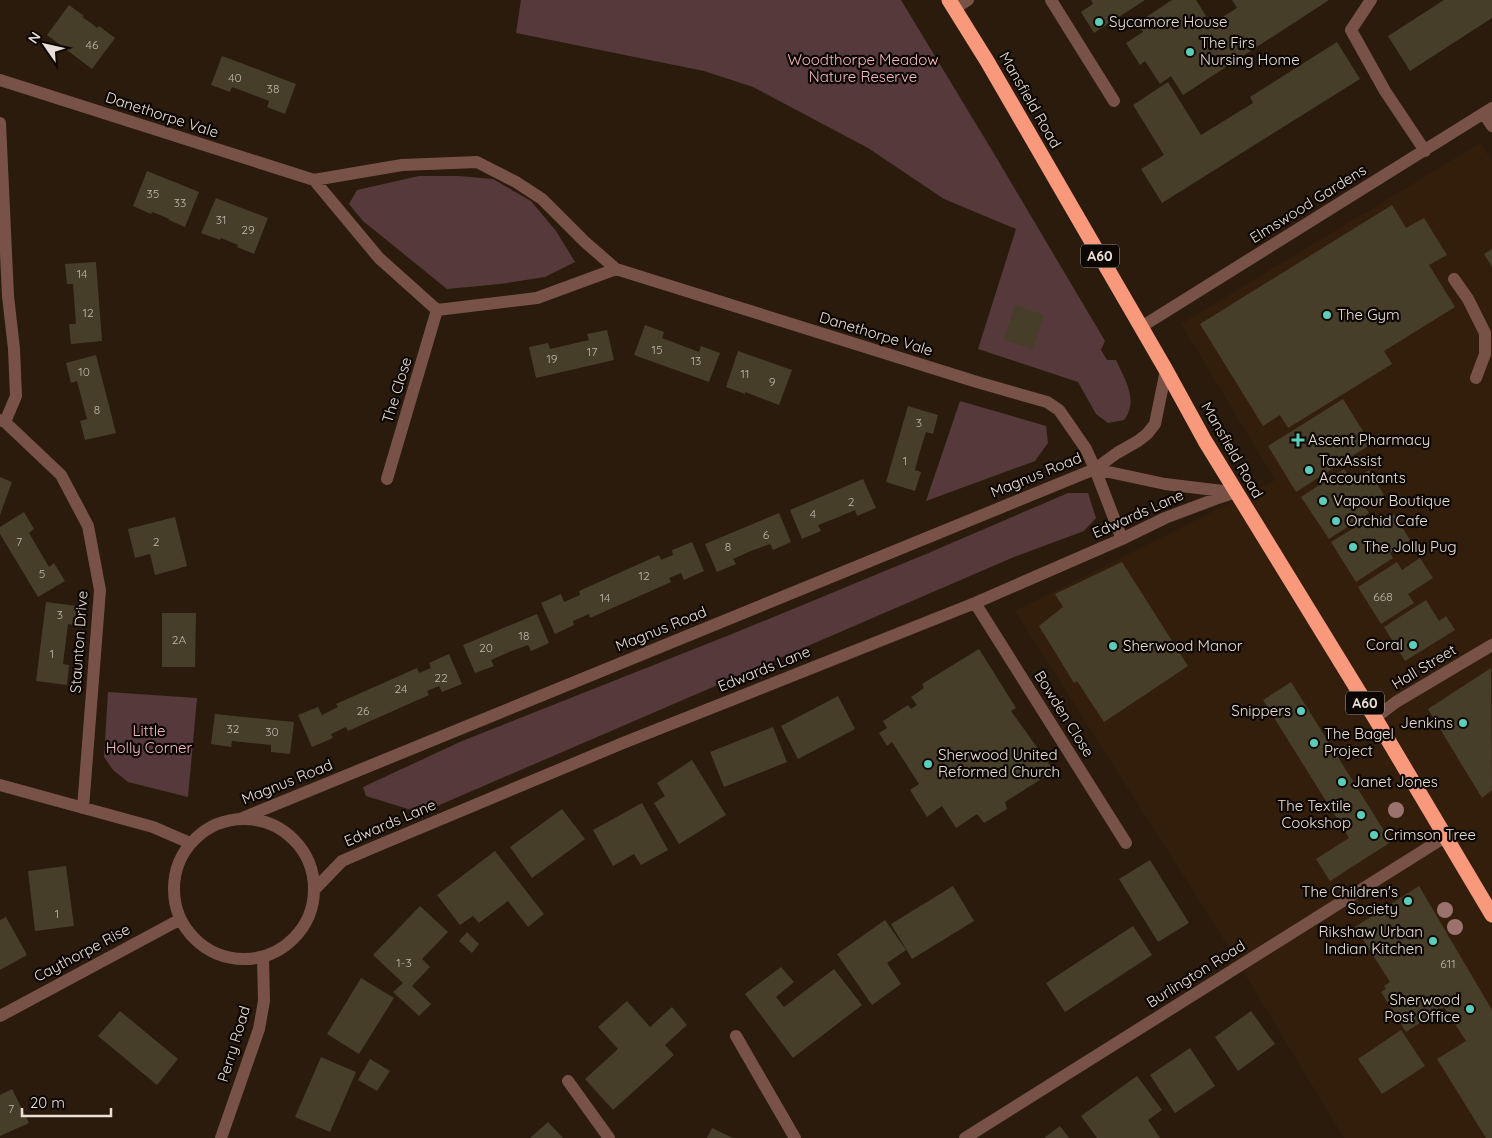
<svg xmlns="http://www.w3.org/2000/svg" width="1492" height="1138" font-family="Quicksand,sans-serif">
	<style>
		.built { fill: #331e0c }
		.green { fill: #56393b }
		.building { fill: #473e2a }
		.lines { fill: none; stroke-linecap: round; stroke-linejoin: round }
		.minor { stroke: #795247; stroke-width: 12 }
		.highway { stroke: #f9997c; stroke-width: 15 }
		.tree { fill: #9c726e }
		.poi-dot { fill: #5bcebb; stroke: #0d0703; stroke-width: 2 }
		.labels { text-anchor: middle; stroke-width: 4.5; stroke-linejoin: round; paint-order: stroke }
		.number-label { font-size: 12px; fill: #c0b7ab }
		.shield { fill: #0d0703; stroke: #a79e97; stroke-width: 1 }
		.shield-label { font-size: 14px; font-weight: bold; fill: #e9dfd6 }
		.poi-label { font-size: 15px; fill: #e9dfd6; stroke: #0d0703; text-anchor: start }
		.park-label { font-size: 15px; fill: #f9babe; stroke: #0d0703 }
		.street-label { font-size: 15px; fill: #e9dfd6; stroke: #0d0703 }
	</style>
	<rect width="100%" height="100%" fill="#2a1b0d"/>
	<path class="built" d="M1480,143l12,18v977h-148l-131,-216 -198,-311 260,-131 -94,-156z"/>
	<path class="green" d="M521,0h380l92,152 112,189 -4,9 6,10h9c9,20 23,40 8,60l-16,3 -12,-9 -18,-32 -100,-33 38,-120 -72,-30 -76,-51 -115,-61 -49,-16 -188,-38z
		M419,176h40l34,3 38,22 25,30 19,31 -30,15 -45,7 -53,5 -84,-68 -14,-17 8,-14z
		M960,401l86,25 2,17 -13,18 -109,40z
		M1068,493h20l8,25 -12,13 -70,26 -593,256 -55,-17 -3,-9 99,-46 270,-107 194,-80z
		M108,692l89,6 -9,99 -60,-15 -15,-12 -9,-13z"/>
	<path class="building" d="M1091,0h54l-51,33 -13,-21 12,-8z
		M1172,0h24l15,24 26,-16 -5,-8h97l-146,95 -12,-19 -11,8 -15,-23 -5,4 -14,-22 17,-11 -6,-9z
		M1444,0h48v18l-82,53 -22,-35z
		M69,5l15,11 -2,1 9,6 6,5 2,-2 16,12 -23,31 -45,-34z
		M1337,42l23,37 -198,124 -21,-34 23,-14 -31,-50 35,-23 33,53 52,-32 -3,-6z
		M222,56l74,28 -11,30 -18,-7 2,-6 -37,-14 -2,5 -19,-7z
		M147,171l52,21 -14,35 -16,-7v-1l-9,-4 -8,-3 -1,2 -18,-8z
		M216,198l52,20 -14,36 -17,-7 1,-2 -17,-7 -1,2 -19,-7z
		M1392,205l14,23 18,-10 23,37 -18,10 26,42 -71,44 8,13 -104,64 -8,-13 -17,11 -63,-102z
		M1492,249v18l-8,-13z
		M96,262l6,79 -31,3 -2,-20h7l-3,-40h-6l-2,-20z
		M1015,305l29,10 -11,34 -29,-9z
		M645,325l19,7 -2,6 37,14 2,-6 19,7 -11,29 -75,-27z
		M607,330l7,30 -78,18 -7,-31 19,-4 2,6 39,-9 -2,-6z
		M738,351l54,19 -13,35 -34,-13v2l-19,-7z
		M96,355l20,78 -31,7 -5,-19 7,-2 -10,-38 -6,2 -5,-20z
		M1343,399l28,45 -75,48 -28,-46z
		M908,406l30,9 -5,19 -7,-2 -6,19 -5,19 6,2 -6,19 -29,-9z
		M1344,469l8,12 17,-11 15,25 -19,12 4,6 -40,26 -28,-42z
		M0,477l12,5 -12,33z
		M863,479l13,29 -19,8 -2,-6 -19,8 -18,7 3,6 -19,8 -12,-29z
		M24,512l10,17 -5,4 20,34 5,-4 11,18 -27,16 -38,-63v-7z
		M779,513l12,29 -18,8 -3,-6 -19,7 -18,8 3,5 -19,8 -12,-28z
		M1394,514l16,26 -20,13 3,5 -37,24 -25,-40 41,-25 5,8z
		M175,517l12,49 -32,9 -5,-21 -15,4 -7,-29z
		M692,542l12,29 -20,9 -3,-7 -12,5 2,4 -81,36 -1,-4 -16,7 1,4 -19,9 -14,-31 20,-9 3,8 16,-7 -1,-4 80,-36 2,5 12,-5 -1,-5z
		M1420,558l13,20 -25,16 6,9 -33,21 -23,-37 39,-25 5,8z
		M1122,562l66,104 -84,56 -27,-41 -3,2 -35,-57 24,-19 -8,-13z
		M1426,600l13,21 7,-5 9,14 -50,31 -21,-34z
		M46,602l31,4 -3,19 -6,-1 -5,40 6,1 -2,20 -31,-4z
		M162,613h34l-1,54h-33z
		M537,614l12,29 -18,8 -3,-6 -19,7 -18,8 3,6 -19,7 -12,-28z
		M979,649l37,59 -5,3 43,60 -49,31 2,7 -23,14 -7,-9 -21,14 -14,-22 -15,11 -17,-27 9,-6 -27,-42 -5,4 -8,-13 8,-5 -4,-7 25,-16 3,4 6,-4 -6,-8 13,-9 -2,-4z
		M449,654l13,30 -20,8 -3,-6 -12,5 2,4 -81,36 -2,-4 -15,7 2,4 -21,9 -14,-32 20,-8 4,8 16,-8 -2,-3 81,-36 2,5 12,-5 -2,-5z
		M1491,668l1,122 -10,8 -54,-89z
		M1291,682l100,160 -61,39 -14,-22 33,-21 -86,-138z
		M838,696l17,33 -57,30 -17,-33z
		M215,714l79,8 -4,32 -19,-2v-7l-39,-4 -1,6 -20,-3z
		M773,727l14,35 -63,25 -14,-35z
		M692,760l34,55 -47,29 -25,-41 11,-7 -8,-13z
		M642,803l26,47 -27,15 -7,-11 -21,12 -20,-36z
		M562,809l23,30 -53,39 -22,-31z
		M495,851l49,63 -16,13 -20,-26 -29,22 -6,-7 -13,9 -23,-30z
		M1150,860l39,63 -31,19 -39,-63z
		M66,866l8,60 -39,5 -7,-60z
		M953,886l21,35 -62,38 -21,-35z
		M1419,886l73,124v128h-6l-49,-79 29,-18 -22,-34 -38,25 -25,-40 5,-3 -2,-3 6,-4 -35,-55z
		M420,906l28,26 -26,27 8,8 -18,19 19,18 -12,12 -26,-24 10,-9 -30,-28z
		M6,917l21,38 -27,15v-50z
		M885,920l21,30 -19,13 14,21 -29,21 -35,-51z
		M1133,926l19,29 -87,57 -19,-29z
		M467,932l12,12 -7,9 -13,-12z
		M781,967l13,15 -18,15 8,10 50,-38 28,36 -69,53 -48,-64z
		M361,978l33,20 -35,56 -32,-20z
		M627,1001l23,26 22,-20 15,18 -22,20 9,10 -61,55 -28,-31 33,-30 -20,-22z
		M120,1011l58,48 -21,26 -59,-49z
		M1251,1011l24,33 -37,27 -23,-34z
		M1401,1030l24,36 -43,28 -24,-35z
		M1190,1048l25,38 -40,27 -25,-38z
		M321,1057l35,15 -26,60 -35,-15z
		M370,1059l20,12 -13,20 -19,-11z
		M1137,1076l25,34 -14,10 12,18h-63l-16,-22z
		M12,1089l17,34 -29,13v-41z
		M548,1122l15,16h-33z
		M1060,1126l9,12h-25z
		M712,1128l21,10h-26z"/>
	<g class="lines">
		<path class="minor" d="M1051,0l63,101
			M1371,0l-20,30 34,61 40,60
			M954,9l14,-9
			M0,80l314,100 88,-15 75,-3 39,20 26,17 43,43 31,27 361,113 70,20 12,8 27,39 9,20 27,70
			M1484,114l8,12
			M0,123l8,173 6,53 2,47 -11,26
			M314,180l65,78 58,52 100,-12 79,-29
			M1454,279l14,20 17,34v21l-9,24
			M1141,327l351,-219
			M0,420l5,2 56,53 27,51 12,64 -17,218
			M1095,469l70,15 66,8
			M387,479l50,-169
			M975,603l151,240
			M1375,718l21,-16 96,-57
			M0,785l153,42 37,16
			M174 889a70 70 0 1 1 140 0a70 70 0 1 1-140 0Z
			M240,819l855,-350 22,-16 21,-12 9,-7 8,-10 11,-54
			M314,890l28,-29 30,-13 251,-105 352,-140 147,-64 43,-21 53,-20 18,-6
			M0,1016l179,-96
			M736,1036l59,102
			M568,1081l41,57
			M221,1138l38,-109 5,-28 -1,-44
			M965,1138l480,-301"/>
		<path class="highway" d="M949,0l38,61 179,309 39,71 170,277 117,197"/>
	</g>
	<g class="tree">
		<circle cx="1396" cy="810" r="8"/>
		<circle cx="1445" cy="910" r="8"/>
		<circle cx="1455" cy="927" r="8"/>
	</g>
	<g class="poi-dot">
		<circle cx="1099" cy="22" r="5"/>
		<circle cx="1190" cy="52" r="5"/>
		<circle cx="1327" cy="315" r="5"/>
		<path d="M1295.5 432.5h5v5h5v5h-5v5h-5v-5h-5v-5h5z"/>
		<circle cx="1309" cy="470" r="5"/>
		<circle cx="1323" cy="501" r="5"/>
		<circle cx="1336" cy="521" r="5"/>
		<circle cx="1353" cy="547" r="5"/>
		<circle cx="1413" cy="645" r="5"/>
		<circle cx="1113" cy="646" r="5"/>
		<circle cx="1301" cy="711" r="5"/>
		<circle cx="1463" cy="723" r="5"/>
		<circle cx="1314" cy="743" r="5"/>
		<circle cx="928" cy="764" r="5"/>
		<circle cx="1342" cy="782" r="5"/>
		<circle cx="1361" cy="815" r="5"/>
		<circle cx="1374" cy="835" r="5"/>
		<circle cx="1408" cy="901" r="5"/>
		<circle cx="1433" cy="941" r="5"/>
		<circle cx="1470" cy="1009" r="5"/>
	</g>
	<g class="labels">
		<g class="number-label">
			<text x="92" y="49">46</text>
			<text x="235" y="82">40</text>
			<text x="273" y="93">38</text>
			<text x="153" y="198">35</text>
			<text x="180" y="207">33</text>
			<text x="221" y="224">31</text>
			<text x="248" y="234">29</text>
			<text x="82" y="278">14</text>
			<text x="88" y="317">12</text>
			<text x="657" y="354">15</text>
			<text x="592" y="356">17</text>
			<text x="552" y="363">19</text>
			<text x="696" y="365">13</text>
			<text x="84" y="376">10</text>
			<text x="745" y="378">11</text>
			<text x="772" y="386">9</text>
			<text x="97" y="414">8</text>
			<text x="919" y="427">3</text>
			<text x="905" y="465">1</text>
			<text x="851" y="506">2</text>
			<text x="813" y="518">4</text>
			<text x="766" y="539">6</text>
			<text x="19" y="546">7</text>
			<text x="156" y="546">2</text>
			<text x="728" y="551">8</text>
			<text x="42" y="578">5</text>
			<text x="644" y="580">12</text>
			<text x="1383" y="601">668</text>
			<text x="605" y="602">14</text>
			<text x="60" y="619">3</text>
			<text x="524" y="640">18</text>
			<text x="179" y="644">2A</text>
			<text x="486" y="652">20</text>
			<text x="52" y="658">1</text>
			<text x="441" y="682">22</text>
			<text x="401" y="693">24</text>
			<text x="363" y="715">26</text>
			<text x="233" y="733">32</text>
			<text x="272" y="736">30</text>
			<text x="57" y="918">1</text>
			<text x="404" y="967">1-3</text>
			<text x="1448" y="968">611</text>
			<text x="11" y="1113">7</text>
		</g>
		<g class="shield">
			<rect x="1081" y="244.5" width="38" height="23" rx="4"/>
			<rect x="1346" y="691.5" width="38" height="23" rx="4"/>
		</g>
		<g class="shield-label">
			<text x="1100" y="261">A60</text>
			<text x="1365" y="708">A60</text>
		</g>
		<g class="poi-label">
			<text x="1109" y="27">Sycamore House</text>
			<text x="1200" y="48">The Firs<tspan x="1200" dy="17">Nursing Home</tspan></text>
			<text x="1337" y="320">The Gym</text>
			<text x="1308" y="445">Ascent Pharmacy</text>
			<text x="1319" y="466">TaxAssist<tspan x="1319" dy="17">Accountants</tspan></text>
			<text x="1333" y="506">Vapour Boutique</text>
			<text x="1346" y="526">Orchid Cafe</text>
			<text x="1363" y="552">The Jolly Pug</text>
			<text x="1403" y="650" text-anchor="end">Coral</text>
			<text x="1123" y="651">Sherwood Manor</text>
			<text x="1291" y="716" text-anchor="end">Snippers</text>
			<text x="1453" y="728" text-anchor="end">Jenkins</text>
			<text x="1324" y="739">The Bagel<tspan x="1324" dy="17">Project</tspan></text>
			<text x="938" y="760">Sherwood United<tspan x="938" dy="17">Reformed Church</tspan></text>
			<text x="1352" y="787">Janet Jones</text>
			<text x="1351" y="811" text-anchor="end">The Textile<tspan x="1351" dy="17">Cookshop</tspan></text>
			<text x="1384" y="840">Crimson Tree</text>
			<text x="1398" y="897" text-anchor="end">The Children's<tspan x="1398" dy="17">Society</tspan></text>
			<text x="1423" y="937" text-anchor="end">Rikshaw Urban<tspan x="1423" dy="17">Indian Kitchen</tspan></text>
			<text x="1460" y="1005" text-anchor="end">Sherwood<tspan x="1460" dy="17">Post Office</tspan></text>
		</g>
		<g class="park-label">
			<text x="863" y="65">Woodthorpe Meadow<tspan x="863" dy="17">Nature Reserve</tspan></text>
			<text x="149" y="736">Little<tspan x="149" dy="17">Holly Corner</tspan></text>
		</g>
		<g class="street-label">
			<text transform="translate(1030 100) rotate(60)" y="5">Mansfield Road</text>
			<text transform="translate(162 115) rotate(18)" y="5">Danethorpe Vale</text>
			<text transform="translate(1308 204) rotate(-32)" y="5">Elmswood Gardens</text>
			<text transform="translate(876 334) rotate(17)" y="5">Danethorpe Vale</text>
			<text transform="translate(397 390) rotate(-73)" y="5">The Close</text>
			<text transform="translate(1232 450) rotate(60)" y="5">Mansfield Road</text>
			<text transform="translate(1036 475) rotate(-22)" y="5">Magnus Road</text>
			<text transform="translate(1138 514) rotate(-24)" y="5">Edwards Lane</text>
			<text transform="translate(661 629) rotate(-22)" y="5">Magnus Road</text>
			<text transform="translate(79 642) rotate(-86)" y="5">Staunton Drive</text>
			<text transform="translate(1424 667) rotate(-31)" y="5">Hall Street</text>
			<text transform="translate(764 669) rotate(-22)" y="5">Edwards Lane</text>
			<text transform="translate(1064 714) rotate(58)" y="5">Bowden Close</text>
			<text transform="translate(287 782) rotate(-22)" y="5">Magnus Road</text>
			<text transform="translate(390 823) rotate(-23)" y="5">Edwards Lane</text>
			<text transform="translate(82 953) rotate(-28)" y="5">Caythorpe Rise</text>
			<text transform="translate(1196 974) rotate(-32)" y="5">Burlington Road</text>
			<text transform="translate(234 1044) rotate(-73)" y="5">Perry Road</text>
		</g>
	</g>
	<g transform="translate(45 45) rotate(304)" stroke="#0d0703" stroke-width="4" paint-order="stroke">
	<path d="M0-4L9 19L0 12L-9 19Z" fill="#e9dfd6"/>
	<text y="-8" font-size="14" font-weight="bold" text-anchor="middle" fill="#e9dfd6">N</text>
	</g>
	<path d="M22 1108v8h89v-8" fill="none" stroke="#e9dfd6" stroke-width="2.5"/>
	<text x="30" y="1108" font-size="15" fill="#e9dfd6" stroke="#0d0703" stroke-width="4" paint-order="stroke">20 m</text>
</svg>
